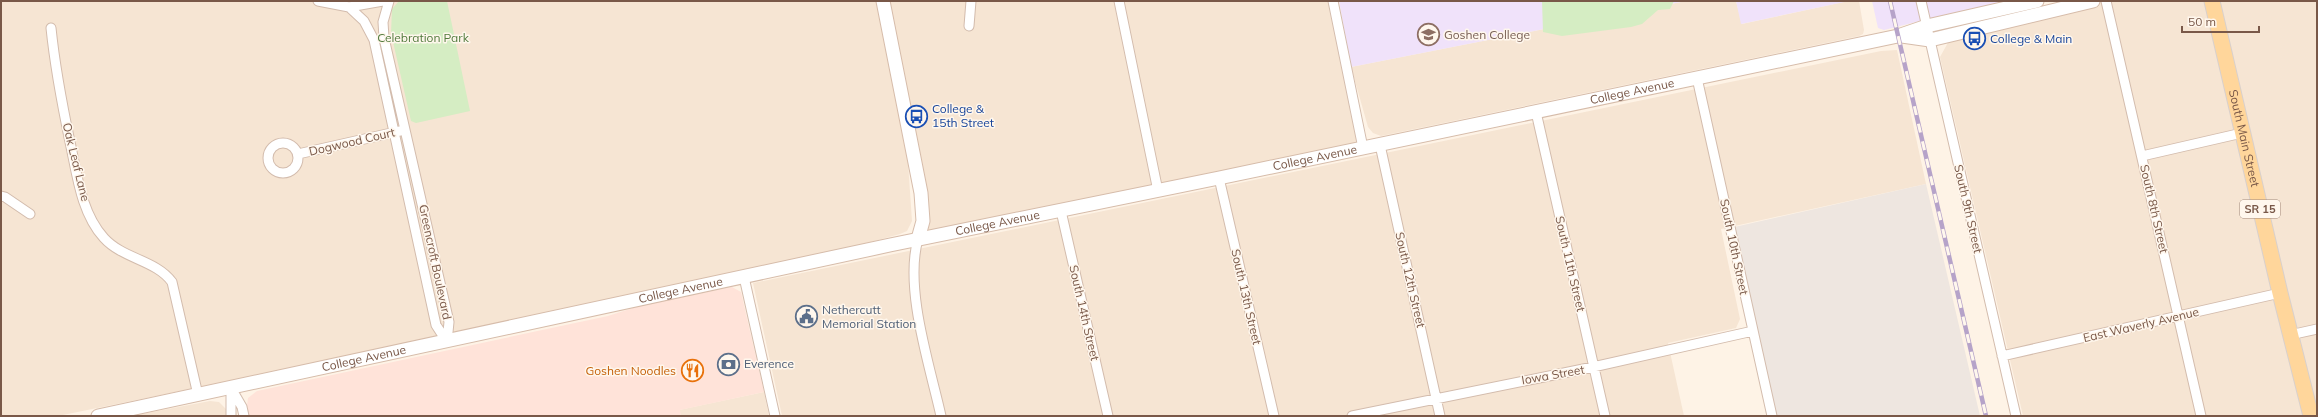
<svg xmlns="http://www.w3.org/2000/svg" width="2318" height="417" font-family="Mulish,sans-serif">
	<style>
		.residential { fill: #f6e5d3 }
		.commercial { fill: #ffe3d9 }
		.industrial { fill: #eee6e0 }
		.education { fill: #f0e2fa }
		.green { fill: #d5edc3 }
		.lines { fill: none; stroke-linecap: round; stroke-linejoin: round }
		.street-casing { stroke: #d3bcad; stroke-width: 11 }
		.secondary-casing { stroke: #d6bcaa; stroke-width: 15 }
		.primary-casing { stroke: #d9d0cc; stroke-width: 17 }
		.street { stroke: #fff; stroke-width: 9 }
		.secondary { stroke: #fff; stroke-width: 13 }
		.primary { stroke: #ffd69b; stroke-width: 15 }
		.rail-casing { stroke: #b6a3c9; stroke-width: 4.5 }
		.rail { stroke: #fff7ed; stroke-width: 3; stroke-dasharray: 9; stroke-linecap: butt }
		.labels { text-anchor: middle; stroke-width: 3; stroke-linejoin: round; paint-order: stroke }
		.shield { fill: #fff7ed; stroke: #a1887a; stroke-width: 1 }
		.shield-label { font-size: 11px; font-weight: bold; fill: #795848 }
		.education-label { font-size: 12px; fill: #785e54; stroke: #fff7ed; text-anchor: start }
		.park-label { font-size: 12px; fill: #517a3c; stroke: #fff7ed }
		.transit-label { font-size: 12px; fill: #164399; stroke: #fff7ed; text-anchor: start }
		.street-label { font-size: 12px; fill: #795848; stroke: #fff7ed }
		.service-label { font-size: 12px; fill: #4e5e75; stroke: #fff7ed; text-anchor: start }
		.food-label { font-size: 12px; fill: #c56008; stroke: #fff7ed; text-anchor: end }
	</style>
	<rect width="100%" height="100%" fill="#fef3e6"/>
	<path class="residential" d="M1,1h880l26,147 5,73 -5,10 -7,3 -147,40 -695,142h-57z
		M883,1h448l31,146 -443,91 3,-8z
		M1686,1h50l6,23 106,-23h11l5,29 -1,4 -4,2 -478,100 -8,-3 -5,-6 -17,-60z
		M2091,1h119l98,415h-285l-83,-359 10,-18z
		M2214,1h103v415z
		M1897,50l29,134 -205,45 19,90 -4,9 -68,15 16,73h-902l-29,-133 1128,-232z
		M764,392l5,24h-88l-2,-6z
		M210,401l9,1 8,8 2,6h-98z"/>
	<path class="commercial" d="M732,287l9,5 23,100 -84,18 1,6h-432l-2,-10 1,-8 9,-7 351,-75 31,-10z"/>
	<path class="industrial" d="M1926,184l54,232h-208l-42,-188z"/>
	<path class="education" d="M1339,1h347l-335,66z
		M1736,1h113l-108,23z
		M1872,1h141l-69,14 -60,15 -6,-2z"/>
	<path class="green" d="M399,1h48l23,110 -54,12 -5,-2 -20,-88 1,-24z
		M1542,1h132l-4,8 -12,1 -16,14 -11,3 -69,9 -19,-4z"/>
	<g class="lines">
		<defs>
			<path id="street" d="M318,1l31,6 34,-6
				M389,1l-6,21 1,16 65,284 -2,20
				M1119,1l39,190
				M1333,1l30,147
				M1921,1l95,415
				M2106,1l95,415
				M349,7l15,14 10,19 62,285 11,17
				M969,26l2,-25
				M51,28c4,39 11,76 19,114 7,32 11,71 34,96 19,21 52,22 68,44l26,113
				M1697,78l75,338
				M1536,112l69,304
				M268 158a15 15 0 1 1 30 0a15 15 0 1 1-30 0Z
				M1380,145l60,271
				M298,154l102,-23
				M2142,156l100,-23
				M1219,178l55,238
				M1,196l4,1 25,17
				M1061,211l47,205
				M918,239c-14,50 12,127 23,177
				M744,277l31,139
				M2290,335l27,-6
				M2002,356l278,-63
				M231,388l11,19 2,9
				M231,416v-28
				M1352,416l241,-49 160,-36"/>
			<g id="secondary">
				<path d="M883,1l38,192 2,28 -5,18"/>
				<path d="M1902,36l28,4 163,-39"/>
				<path id="s1" d="M98,416l792,-171 329,-67 679,-142 29,-10 110,-25"/>
			</g>
			<g id="primary">
				<path id="s2" d="M2212,1l68,292 31,123"/>
			</g>
		</defs>
		<use href="#street" class="street-casing"/>
		<use href="#secondary" class="secondary-casing"/>
		<use href="#primary" class="primary-casing"/>
		<use href="#street" class="street"/>
		<use href="#secondary" class="secondary"/>
		<use href="#primary" class="primary"/>
		<defs>
			<path id="rail" d="M1890,1l96,415"/>
		</defs>
		<use href="#rail" class="rail-casing"/>
		<use href="#rail" class="rail"/>
	</g>
	<defs>
		<symbol id="university-ring" viewBox="-11 -11 22 22"><circle r="9.5" fill="#fff7ed" stroke="#8d6e63" stroke-width="1.5"/><path d="M0-5L7-2L0 1L-7-2ZM-4 1L0 2.5L4 1V4Q0 6-4 4Z" fill="#8d6e63"/></symbol>
		<symbol id="bus-ring" viewBox="-11 -11 22 22"><circle r="9.5" fill="#fff7ed" stroke="#1a4fb4" stroke-width="1.5"/><path d="M-5-6H5V4H4V6H2V4H-2V6H-4V4H-5ZM-3.5-4V0h7V-4ZM-3.5 1.2v1.5H-2V1.2ZM2 1.2v1.5H3.5V1.2Z" fill="#1a4fb4"/></symbol>
		<symbol id="civic-ring" viewBox="-11 -11 22 22"><circle r="9.5" fill="#fff7ed" stroke="#5c6f8a" stroke-width="1.5"/><path d="M-.6-6.5H3V-4.5H.6V-3L4-1V1h2V6H-6V1h2V-1L-.6-3ZM-1.2 2.5V6h2.4V2.5Z" fill="#5c6f8a"/></symbol>
		<symbol id="bank-ring" viewBox="-11 -11 22 22"><circle r="9.5" fill="#fff7ed" stroke="#5c6f8a" stroke-width="1.5"/><path d="M-6-4H6V4H-6ZM0-2.3a2.3 2.3 0 1 0 0 4.6a2.3 2.3 0 1 0 0-4.6Z" fill="#5c6f8a"/></symbol>
		<symbol id="restaurant-ring" viewBox="-11 -11 22 22"><circle r="9.5" fill="#fff7ed" stroke="#e8710a" stroke-width="1.5"/><path d="M-5-6h1v4h1v-4h1v4h1v-4h1v5L-1.5 .5V6h-2V.5L-5-1ZM5-6V6H3V1.5H1.5Q1.5-4 5-6Z" fill="#e8710a"/></symbol>
	</defs>
	<g fill-rule="evenodd">
		<use href="#university-ring" x="1416" y="22" width="25" height="25"/>
		<use href="#bus-ring" x="1962" y="26" width="25" height="25"/>
		<use href="#bus-ring" x="904" y="104" width="25" height="25"/>
		<use href="#civic-ring" x="794" y="304" width="25" height="25"/>
		<use href="#bank-ring" x="716" y="352" width="25" height="25"/>
		<use href="#restaurant-ring" x="680" y="358" width="25" height="25"/>
	</g>
	<g class="labels">
		<rect class="shield" x="2240" y="200" width="40" height="18" rx="3"/>
		<g class="shield-label">
			<text x="2260" y="213">SR 15</text>
		</g>
		<g class="education-label">
			<text x="1444" y="39">Goshen College</text>
		</g>
		<g class="park-label">
			<text x="423" y="42">Celebration Park</text>
		</g>
		<g class="transit-label">
			<text x="1990" y="43">College &amp; Main</text>
			<text x="932" y="113">College &amp;<tspan x="932" dy="14">15th Street</tspan></text>
		</g>
		<g class="street-label">
			<text dy="4" stroke="none"><textPath href="#s1" startOffset="1568">College Avenue</textPath></text>
			<text dy="4" stroke="none"><textPath href="#s2" startOffset="141">South Main Street</textPath></text>
			<text transform="translate(352 142) rotate(-13)" y="4">Dogwood Court</text>
			<text dy="4" stroke="none"><textPath href="#s1" startOffset="1244">College Avenue</textPath></text>
			<text transform="translate(76 162) rotate(76)" y="4">Oak Leaf Lane</text>
			<text transform="translate(1968 209) rotate(77)" y="4">South 9th Street</text>
			<text transform="translate(2154 209) rotate(77)" y="4">South 8th Street</text>
			<text dy="4" stroke="none"><textPath href="#s1" startOffset="920">College Avenue</textPath></text>
			<text transform="translate(1734 247) rotate(78)" y="4">South 10th Street</text>
			<text transform="translate(435 262) rotate(78)" y="4">Greencroft Boulevard</text>
			<text transform="translate(1570 264) rotate(77)" y="4">South 11th Street</text>
			<text transform="translate(1410 280) rotate(77)" y="4">South 12th Street</text>
			<text dy="4" stroke="none"><textPath href="#s1" startOffset="596">College Avenue</textPath></text>
			<text transform="translate(1246 297) rotate(77)" y="4">South 13th Street</text>
			<text transform="translate(1084 313) rotate(77)" y="4">South 14th Street</text>
			<text transform="translate(2141 325) rotate(-13)" y="4">East Waverly Avenue</text>
			<text dy="4" stroke="none"><textPath href="#s1" startOffset="272">College Avenue</textPath></text>
			<text transform="translate(1553 375) rotate(-10)" y="4">Iowa Street</text>
		</g>
		<g class="service-label">
			<text x="822" y="314">Nethercutt<tspan x="822" dy="14">Memorial Station</tspan></text>
			<text x="744" y="368">Everence</text>
		</g>
		<g class="food-label">
			<text x="676" y="375">Goshen Noodles</text>
		</g>
	</g>
	<rect width="2318" height="417" fill="none" stroke="#795848" stroke-width="4"/>
	<path d="M2182 26v6h77v-6" fill="none" stroke="#795848" stroke-width="2"/>
	<text x="2188" y="26" font-size="12" fill="#795848" stroke="#fff7ed" stroke-width="3" paint-order="stroke">50 m</text>
</svg>
